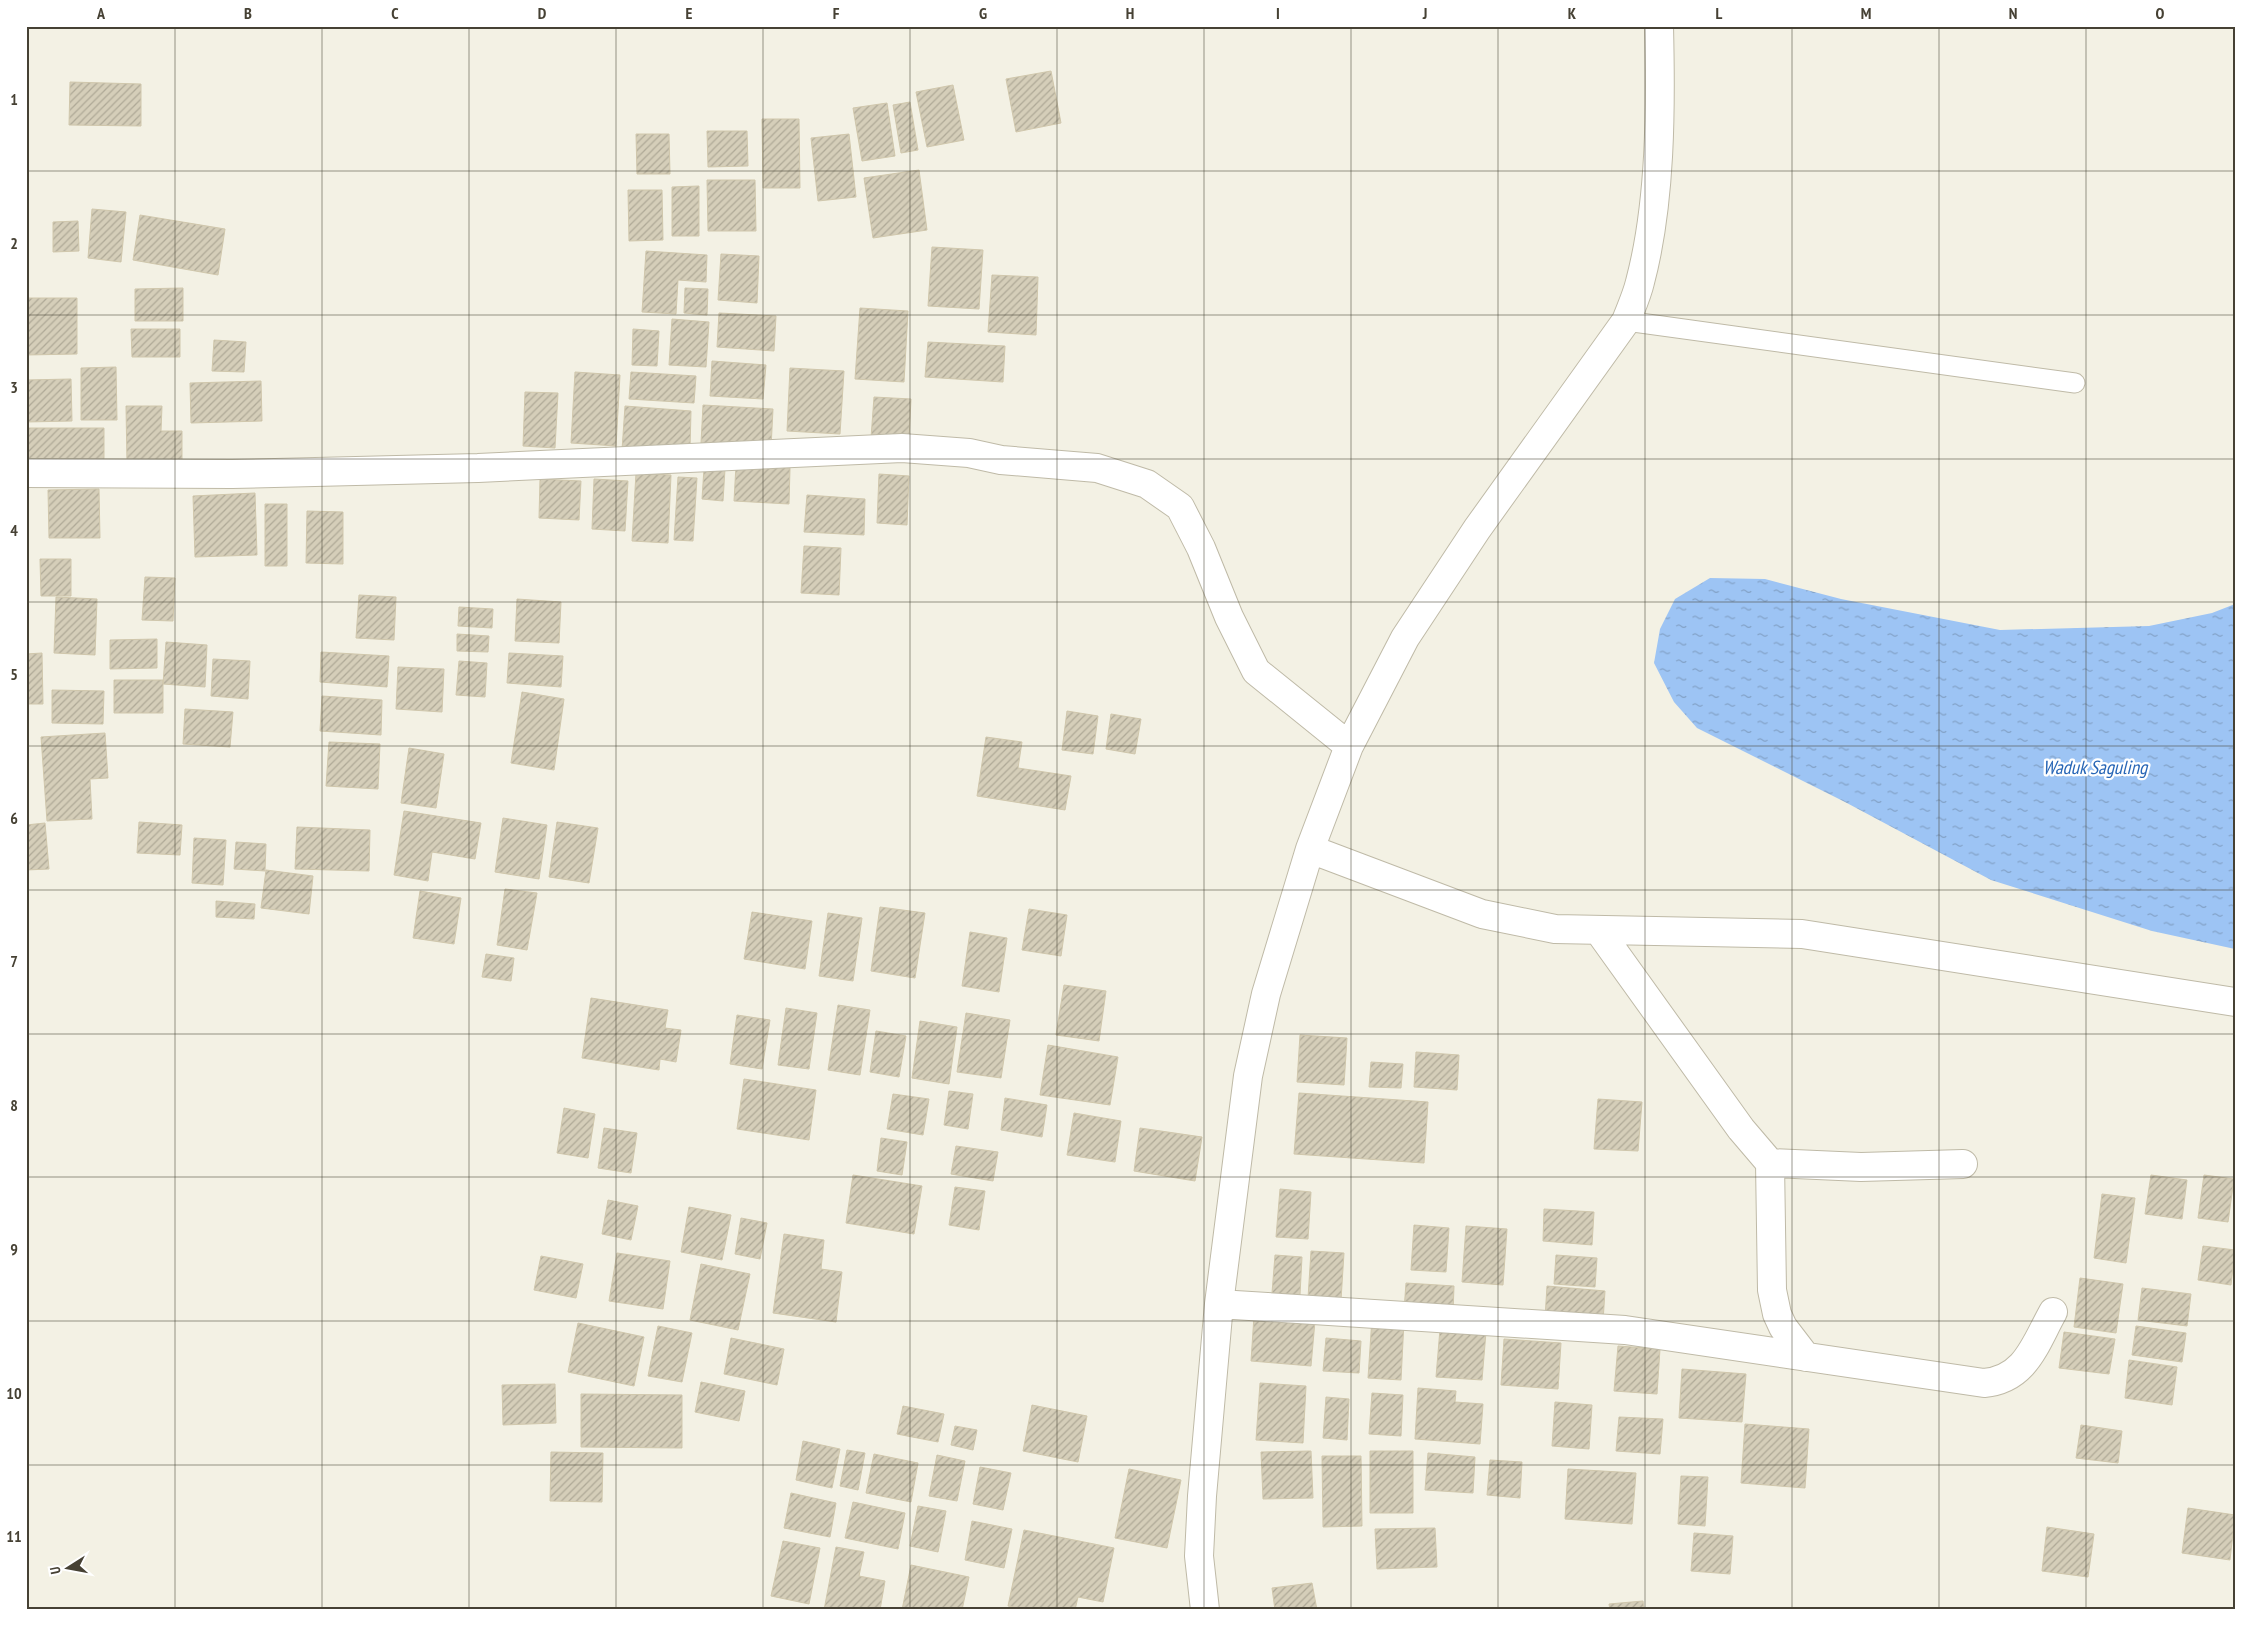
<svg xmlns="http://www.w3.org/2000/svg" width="2261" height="1636" font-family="'PT Sans Narrow',sans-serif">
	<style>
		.water { fill: url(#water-ripples) }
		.building { fill: url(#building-hatch); stroke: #d0c7ac }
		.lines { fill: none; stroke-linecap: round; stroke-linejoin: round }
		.service-casing { stroke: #bfbaa7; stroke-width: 21 }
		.minor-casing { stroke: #bfbaa7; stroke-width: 30 }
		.service { stroke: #fff; stroke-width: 19 }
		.minor { stroke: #fff; stroke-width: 28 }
		.grid { fill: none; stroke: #464134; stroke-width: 1; stroke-opacity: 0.55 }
		.labels { text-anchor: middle; stroke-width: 4.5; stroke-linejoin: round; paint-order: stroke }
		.water-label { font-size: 19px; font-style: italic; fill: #2866b6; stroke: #fff }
		.neatline { fill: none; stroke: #464134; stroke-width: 2 }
		.grid-label { font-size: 16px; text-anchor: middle; font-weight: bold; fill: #464134 }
	</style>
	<defs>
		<pattern id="water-ripples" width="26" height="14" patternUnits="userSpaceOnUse" patternTransform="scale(1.25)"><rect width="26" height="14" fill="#9dc4f4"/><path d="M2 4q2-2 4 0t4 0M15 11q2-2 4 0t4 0" fill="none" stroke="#82a1c6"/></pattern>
		<pattern id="building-hatch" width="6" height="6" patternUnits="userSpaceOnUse" patternTransform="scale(1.25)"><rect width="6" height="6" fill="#d5ceb9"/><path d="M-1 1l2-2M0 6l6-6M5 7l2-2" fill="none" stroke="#afa997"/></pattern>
	</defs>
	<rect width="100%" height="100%" fill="#f3f1e4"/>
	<path class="water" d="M1710,578l55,1 76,20 159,31 149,-4 63,-13 23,-9v345l-83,-18 -161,-51 -146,-78 -148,-74 -23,-26 -20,-39 6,-34 15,-30z"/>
	<path class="building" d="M1051,71l10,52 -45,9 -10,-53z
		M70,82l71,2v42l-72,-1z
		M953,85l11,55 -37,7 -11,-55z
		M910,102l8,48 -17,3 -8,-48z
		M887,103l8,53 -33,5 -9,-53z
		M762,119h37l1,69h-37z
		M707,131h40l1,35 -40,1z
		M636,134h33l1,40h-33z
		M849,134l7,63 -38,4 -7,-63z
		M919,170l8,60 -54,8 -9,-60z
		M707,180h48l1,51h-48z
		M699,186v50h-27v-49z
		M628,190h34l1,50 -34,1z
		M92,209l34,3 -5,50 -33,-4z
		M140,215l85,14 -7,46 -85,-15z
		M78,221l1,30 -26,1v-30z
		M932,247l51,3 -4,59 -51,-3z
		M646,251l61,4 -1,27 -28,-2 -2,34 -34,-2z
		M721,254l38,2 -2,47 -39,-3z
		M992,275l46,2 -2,58 -48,-3z
		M183,288v33h-48v-32z
		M685,288l23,1 -1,26 -23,-2z
		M26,298h51v56l-51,1z
		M860,308l48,3 -4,71 -49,-3z
		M719,313l57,3 -2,35 -57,-4z
		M672,319l37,3 -3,45 -37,-2z
		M131,329h49v28h-48z
		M633,329l26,2 -2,35 -25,-1z
		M214,340l32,2 -2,30 -32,-1z
		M928,342l77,4 -2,36 -78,-5z
		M712,361l54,4 -3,34 -53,-3z
		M116,367l1,53h-36v-52z
		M790,368l54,3 -4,63 -53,-3z
		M575,372l45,3 -4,71 -45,-3z
		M631,372l65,4 -2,27 -65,-4z
		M71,379l1,42 -46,1v-42z
		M261,381l1,40 -71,2 -1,-40z
		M525,392l33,1 -3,55 -32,-2z
		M874,397l37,2 -2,41 -38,-2z
		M703,405l70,4 -2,39 -70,-5z
		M126,406h36l-1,25h21v33h-55z
		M625,406l66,5 -1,38 -68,1z
		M26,428h78v37h-78z
		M736,465l54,3 -1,36 -55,-3z
		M704,468l21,1 -2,32 -21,-2z
		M636,473l35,2 -3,68 -36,-2z
		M879,474l30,2 -2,49 -30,-2z
		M678,477l19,1 -4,63 -19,-1z
		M540,479l41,2 -2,39 -40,-2z
		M594,479l34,2 -3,50 -33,-2z
		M99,489l1,49h-51l-1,-48z
		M255,493l2,62 -62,2 -2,-61z
		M807,495l58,4 -1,36 -60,-3z
		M265,504h22v62h-22z
		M307,511l36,1v52l-37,-1z
		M804,546l37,2 -2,47 -38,-2z
		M40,559h31v37h-30z
		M145,577l30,1 -2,43 -31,-1z
		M359,595l37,2 -2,43 -38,-2z
		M56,597l41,2 -2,56 -41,-2z
		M517,599l44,3 -2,41 -44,-2z
		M459,607l34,2 -1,19 -34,-2z
		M457,634l32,2 -1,16 -31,-1z
		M157,639v29l-47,1v-29z
		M166,642l41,3 -2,42 -42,-3z
		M321,652l68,4 -2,31 -67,-5z
		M42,653l1,51h-17v-50z
		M509,653l54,3 -2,31 -54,-4z
		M213,659l37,2 -2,38 -37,-3z
		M459,661l28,2 -2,34 -29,-2z
		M398,667l46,2 -2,43 -46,-3z
		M114,680h49v33h-49z
		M52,690l52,1 -1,33 -51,-1z
		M522,692l42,7 -10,71 -43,-7z
		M322,696l60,4 -1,35 -61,-4z
		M185,709l48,3 -3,35 -47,-3z
		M1067,711l31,5 -5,38 -31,-4z
		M1111,714l30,5 -6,35 -29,-5z
		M105,733l3,45 -18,1 2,40 -45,2 -6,-84z
		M986,737l36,5 -4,26 53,8 -6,34 -88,-14z
		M329,742l51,2 -2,45 -52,-3z
		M409,748l35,6 -8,54 -35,-5z
		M404,811l77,12 -6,36 -43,-7 -4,29 -34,-6z
		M503,818l44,7 -8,54 -44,-7z
		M139,822l43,3 -2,30 -43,-2z
		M557,822l41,6 -9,55 -40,-6z
		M45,823l4,46 -23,1v-45z
		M297,827l73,3 -1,41 -74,-2z
		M194,838l32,2 -3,45 -31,-2z
		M236,842l30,2 -1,27 -31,-2z
		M266,870l47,6 -4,38 -48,-6z
		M505,889l32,4 -10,57 -30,-5z
		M420,891l41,7 -7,46 -41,-6z
		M216,901l39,3 -1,15 -38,-2z
		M880,907l45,6 -10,65 -44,-7z
		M1029,909l38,6 -6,41 -39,-6z
		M752,912l60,9 -7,48 -61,-10z
		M828,913l34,5 -9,63 -34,-5z
		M970,932l37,6 -8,54 -37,-6z
		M486,954l28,4 -3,23 -29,-4z
		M1064,985l42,6 -7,50 -43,-6z
		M591,998l77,12 -3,18 16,2 -5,32 -16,-3 -1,11 -77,-12z
		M838,1005l32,5 -10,65 -32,-5z
		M786,1008l31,5 -8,56 -31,-4z
		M966,1013l44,7 -9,58 -44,-6z
		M737,1015l33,5 -8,49 -32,-5z
		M920,1021l37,6 -8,57 -37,-6z
		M876,1031l30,5 -7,41 -29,-5z
		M1300,1035l47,3 -3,47 -47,-3z
		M1048,1045l70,12 -8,48 -70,-10z
		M1416,1052l43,3 -2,35 -43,-3z
		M1371,1062l32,2 -2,24 -32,-1z
		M744,1079l72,11 -7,50 -72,-11z
		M949,1091l24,3 -5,35 -24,-4z
		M1299,1093l129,9 -4,61 -130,-9z
		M893,1094l36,5 -6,36 -36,-6z
		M1005,1098l42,7 -5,32 -41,-7z
		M1598,1099l44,3 -4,49 -44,-2z
		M564,1108l31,6 -7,44 -31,-5z
		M1074,1113l47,8 -6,41 -48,-7z
		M604,1128l33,5 -6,40 -33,-5z
		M1140,1128l62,9 -7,44 -61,-10z
		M881,1138l26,4 -5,33 -25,-4z
		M956,1146l42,6 -5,29 -42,-7z
		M853,1175l69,11 -8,48 -68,-11z
		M2151,1175l36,5 -5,39 -37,-5z
		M2204,1175l30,4 -6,43 -30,-4z
		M955,1187l30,4 -6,39 -30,-5z
		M1280,1189l31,3 -3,47 -32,-2z
		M2102,1194l33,4 -9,65 -32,-5z
		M608,1200l30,6 -7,34 -29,-6z
		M689,1207l42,8 -9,45 -41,-8z
		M1544,1209l50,3 -2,33 -49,-4z
		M741,1218l26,5 -7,36 -25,-5z
		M1414,1225l35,3 -3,44 -35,-2z
		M1466,1226l41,3 -4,56 -41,-3z
		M784,1234l40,6 -3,29 21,3 -6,50 -63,-9z
		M2203,1246l32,4 -4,35 -33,-5z
		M1311,1251l33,2 -3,47 -33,-2z
		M617,1253l53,8 -7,48 -54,-8z
		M1275,1255l27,2 -2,38 -28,-2z
		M1556,1255l41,3 -2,29 -41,-3z
		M541,1256l42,8 -7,34 -42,-8z
		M701,1264l49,10 -12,56 -48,-10z
		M2080,1278l43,6 -7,49 -42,-6z
		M1406,1283l48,3 -1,27 -49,-3z
		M1547,1286l58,5 -2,30 -58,-3z
		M2142,1288l49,6 -4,32 -49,-6z
		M1254,1316l61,5 -4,45 -60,-5z
		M1372,1318l32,3 -3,59 -33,-2z
		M578,1323l66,14 -10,49 -66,-14z
		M658,1326l34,7 -10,49 -34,-6z
		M2136,1326l50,7 -4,29 -50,-7z
		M1440,1329l46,3 -4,48 -46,-3z
		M2064,1332l51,7 -6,35 -50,-6z
		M731,1338l53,11 -7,36 -53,-11z
		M1326,1338l35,3 -2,32 -36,-2z
		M1504,1339l57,4 -3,46 -57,-4z
		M1618,1346l42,3 -3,45 -43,-3z
		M2129,1360l48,7 -5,38 -47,-7z
		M1682,1369l64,5 -4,48 -63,-4z
		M701,1382l44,9 -6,30 -44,-9z
		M1260,1383l46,3 -3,57 -47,-3z
		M555,1384l1,39 -53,2 -1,-40z
		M1418,1388l38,3 -1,11 28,2 -3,40 -65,-5z
		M1372,1393l31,2 -2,41 -32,-2z
		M581,1394l101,1v53l-101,-1z
		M1326,1397l23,2 -2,41 -24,-2z
		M1555,1402l37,3 -3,44 -37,-3z
		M1032,1405l55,11 -9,46 -55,-11z
		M903,1406l41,8 -6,28 -41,-8z
		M1619,1417l44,2 -3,35 -44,-3z
		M1745,1424l64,5 -4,59 -64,-5z
		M2081,1425l41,6 -4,32 -42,-5z
		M955,1426l22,4 -4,20 -22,-5z
		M803,1441l37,8 -8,39 -36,-8z
		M847,1450l18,3 -7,37 -18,-4z
		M1311,1451l2,47 -50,1 -2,-47z
		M1370,1451h43v62h-43z
		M551,1452l52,1 -1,49 -52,-1z
		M1428,1453l47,4 -2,36 -48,-3z
		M874,1454l44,9 -7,39 -45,-9z
		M937,1455l28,6 -8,40 -28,-5z
		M1322,1456h39l1,70 -39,1z
		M1490,1460l32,2 -2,36 -33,-3z
		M980,1467l31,6 -8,37 -30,-6z
		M1129,1469l52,11 -14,68 -52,-10z
		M1568,1469l68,4 -4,51 -67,-5z
		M1681,1476l27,1 -3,49 -27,-2z
		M791,1493l45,10 -6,34 -46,-9z
		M853,1502l52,11 -7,36 -53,-11z
		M918,1506l28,5 -8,41 -28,-6z
		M2188,1508l47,7 -5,45 -48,-7z
		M972,1521l40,8 -8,39 -39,-8z
		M2047,1527l47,7 -6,43 -46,-6z
		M1435,1528l2,39 -60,2 -2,-40z
		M1024,1530l90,18 -11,54 -25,-5 -3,13h-49l-18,-4z
		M1694,1533l39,3 -3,38 -39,-3z
		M783,1541l37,7 -11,56 -38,-8z
		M836,1547l28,5 -5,24 26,5 -5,29h-56z
		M911,1565l58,12 -7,33h-60z
		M1312,1583l5,27h-42l-3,-22z
		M1643,1601l1,9h-34l-1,-6z"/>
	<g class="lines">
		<defs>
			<path id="service" d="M1626,321l449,62"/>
			<path id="minor" d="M26,473l206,1 246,-6 424,-20 67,5 32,7 96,8 50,16 33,23 21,41 28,69 27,54 93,75
				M1310,849l172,65 73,15 247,5 433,68
				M1599,931l142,198 29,34 91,4 102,-3
				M1770,1163l2,127 5,24 6,13 23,30
				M1219,1304l406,26 359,53c42,-4 51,-39 69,-71
				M1205,1610l-6,-54 3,-60 17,-192 29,-228 18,-82 44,-145 39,-103 56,-108 72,-109 149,-208c5,-13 11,-26 14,-39 21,-79 21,-175 19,-256"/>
		</defs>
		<use href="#service" class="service-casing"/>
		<use href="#minor" class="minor-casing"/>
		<use href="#service" class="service"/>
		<use href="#minor" class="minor"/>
	</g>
	<path class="grid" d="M175,26v1584M322,26v1584M469,26v1584M616,26v1584M763,26v1584M910,26v1584M1057,26v1584M1204,26v1584M1351,26v1584M1498,26v1584M1645,26v1584M1792,26v1584M1939,26v1584M2086,26v1584M26,171h2209M26,315h2209M26,459h2209M26,602h2209M26,746h2209M26,890h2209M26,1034h2209M26,1177h2209M26,1321h2209M26,1465h2209"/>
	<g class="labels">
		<g class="water-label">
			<text x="2095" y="774">Waduk Saguling</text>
		</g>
	</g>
	<rect width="2261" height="1636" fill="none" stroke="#ffffff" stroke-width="55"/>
	<g transform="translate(68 1568) rotate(259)" stroke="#ffffff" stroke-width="4" paint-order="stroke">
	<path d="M0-4L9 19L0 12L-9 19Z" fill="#464134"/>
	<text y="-8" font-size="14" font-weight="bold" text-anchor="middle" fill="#464134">U</text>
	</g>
	<rect x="28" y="28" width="2206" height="1580" class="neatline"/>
	<g class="grid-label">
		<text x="101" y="19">A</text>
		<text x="248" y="19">B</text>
		<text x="395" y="19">C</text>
		<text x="542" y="19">D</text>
		<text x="689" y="19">E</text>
		<text x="836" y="19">F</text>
		<text x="983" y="19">G</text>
		<text x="1130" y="19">H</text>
		<text x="1278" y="19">I</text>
		<text x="1425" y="19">J</text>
		<text x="1572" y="19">K</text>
		<text x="1719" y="19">L</text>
		<text x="1866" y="19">M</text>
		<text x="2013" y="19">N</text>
		<text x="2160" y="19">O</text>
		<text x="14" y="105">1</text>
		<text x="14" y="249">2</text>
		<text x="14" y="393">3</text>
		<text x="14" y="536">4</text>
		<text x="14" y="680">5</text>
		<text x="14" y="824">6</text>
		<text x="14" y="967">7</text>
		<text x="14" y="1111">8</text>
		<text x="14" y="1255">9</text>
		<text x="14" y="1399">10</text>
		<text x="14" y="1542">11</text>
	</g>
</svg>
